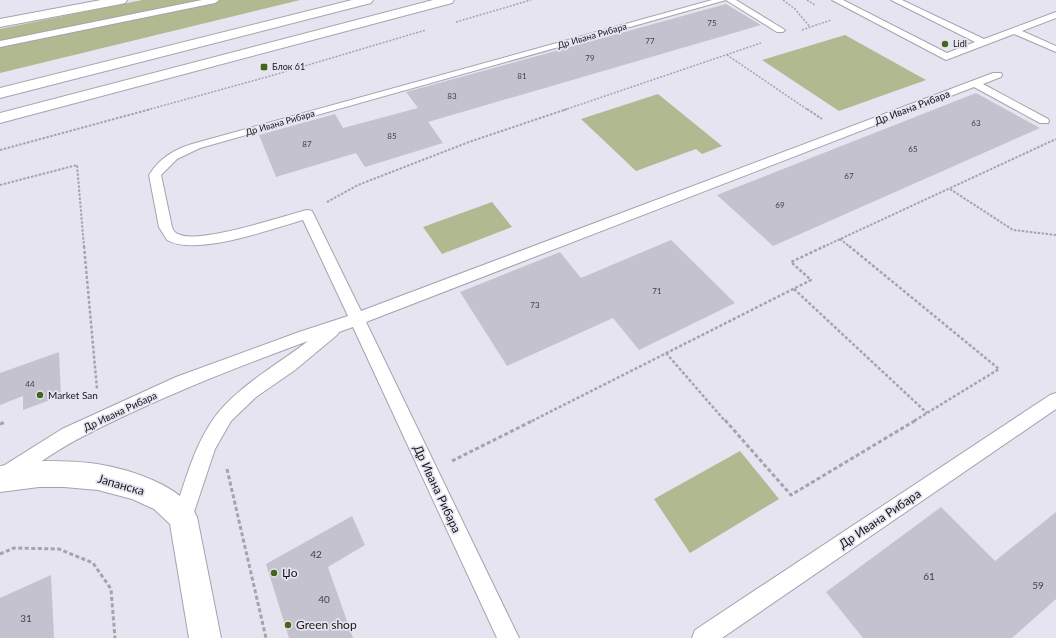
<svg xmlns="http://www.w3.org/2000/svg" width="1056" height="638" font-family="Lato,sans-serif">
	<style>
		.green { fill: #b1b991 }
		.building { fill: #c4c2ce }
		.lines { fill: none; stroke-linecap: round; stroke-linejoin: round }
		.lane-casing { stroke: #a5a3ae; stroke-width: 2 }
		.street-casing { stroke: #a5a3ae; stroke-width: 2 }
		.secondary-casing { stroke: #a5a3ae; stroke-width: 2 }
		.path-far3 { stroke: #a5a3ad; stroke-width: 1.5; stroke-dasharray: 2 1.5; stroke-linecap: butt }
		.path-far2 { stroke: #a5a3ad; stroke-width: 2; stroke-dasharray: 2.5 1.5; stroke-linecap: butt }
		.path-far1 { stroke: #a5a3ad; stroke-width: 2.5; stroke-dasharray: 3 2; stroke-linecap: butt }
		.path { stroke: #a5a3ad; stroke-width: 3; stroke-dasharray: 4 2.5; stroke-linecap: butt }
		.lane { fill: #fff; fill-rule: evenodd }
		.street { fill: #fff; fill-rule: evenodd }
		.secondary { fill: #fff; fill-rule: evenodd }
		.poi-dot { fill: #43661d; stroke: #e6e4f0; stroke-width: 1.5 }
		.labels { text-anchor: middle; stroke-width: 3.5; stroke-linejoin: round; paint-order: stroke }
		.number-label { font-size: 8px; fill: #424148 }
		.far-street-label { font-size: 9px; fill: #17161b; stroke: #e6e4f0 }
		.far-poi-label { font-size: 9px; fill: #17161b; stroke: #e6e4f0; text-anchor: start }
		.street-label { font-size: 10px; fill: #17161b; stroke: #e6e4f0 }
		.poi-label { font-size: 10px; fill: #17161b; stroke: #e6e4f0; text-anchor: start }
		.near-number-label { font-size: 10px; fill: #424148 }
		.near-street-label { font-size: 12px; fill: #17161b; stroke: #e6e4f0 }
		.near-poi-label { font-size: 12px; fill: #17161b; stroke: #e6e4f0; text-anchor: start }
	</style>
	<rect width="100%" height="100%" fill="#e6e4f0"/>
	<path class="green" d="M142,0h158l-300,73v-44z
		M845,35l81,45 -87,31 -77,-51z
		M658,94l64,52 -20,8 -6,-5 -60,22 -55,-52z
		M492,202l20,25 -70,27 -19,-27z
		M740,451l39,48 -89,54 -36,-54z"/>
	<path class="building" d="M726,4l35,21 -333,97 -4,-6 19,27 -78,24 -9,-14 -80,24 -17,-42 76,-21 8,14 75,-20 -12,-16z
		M976,93l64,35 -267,118 -56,-51z
		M671,240l64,63 -96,47 -26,-32 -106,48 -47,-74 100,-40 21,26z
		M59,352l2,44 -38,14v-14l-23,9v-32z
		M941,507l54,54 61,-49v87l-44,39h-149l-37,-46z
		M352,516l13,29 -37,22 25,71h-64l-23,-74z
		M51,575l3,63h-54v-40z"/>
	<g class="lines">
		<defs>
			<path id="lane" d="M202,0h17l-4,3 -215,44v-6z
				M712,0h24l49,30 -2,2h-6l-51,-32 -526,148 -23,11 -16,16 11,52c1,3 3,6 6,7 20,11 105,-18 129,-24l5,1 49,100 632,-238h8l1,2 -1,2 -18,7 65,35 1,2 -1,2h-8l-66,-36 -608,235 153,316h-22l-144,-311 -14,5 -2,3 -42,35 -39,27 -25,24 -16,28 -25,75 -7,2 -7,-2 -3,-7c11,-32 20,-68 39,-96 21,-32 65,-56 96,-80 -79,29 -158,60 -232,99 -24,13 -47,30 -70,44l-6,3v-19l62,-39 114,-52 123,-45 49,-16 -45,-96c-32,9 -107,37 -136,20l-8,-13 -10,-52c11,-17 24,-25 43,-31z
				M832,0h11l104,53 28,-11 -84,-42h11l82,39 72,-27v6l-34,13 34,15v6l-42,-18 -68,26z
				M1056,393v16l-334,229h-30l3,-8 355,-235z"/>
			<path id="street" d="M101,0h26l-2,3 -4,1 -121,23v-8z"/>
			<path id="secondary" d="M352,0h21l-2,3 -371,95v-10z
				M433,0h21l-2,3 -452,120v-10z
				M39,461c19,0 39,0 58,3 32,5 87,22 100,53l24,121h-32l-19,-114 -16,-15 -22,-10 -34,-9 -34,-3h-25l-39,5v-26z"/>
		</defs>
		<use href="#lane" class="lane-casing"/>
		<use href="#street" class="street-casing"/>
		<use href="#secondary" class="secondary-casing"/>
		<path class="path-far3" d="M783,0l12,9 15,18
			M807,0l8,5
			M456,22l75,-22
			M802,30l29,-10
			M727,55l81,55
			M147,110l127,-35 152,-45
			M564,110l197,-67"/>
		<path class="path-far2" d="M807,109l15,10
			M0,150l151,-41
			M0,185l77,-20 7,82
			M950,189l63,41 43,5
			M327,202l31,-17 111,-43 98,-33
			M840,239l10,8
			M823,247l233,-108"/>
		<path class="path-far1" d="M84,246l13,143
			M849,246l150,123 -85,52
			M794,289l133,124
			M666,353l59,68
			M532,421l279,-141 -20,-18 34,-16"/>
		<path class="path" d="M725,420l66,75 125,-75
			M0,424l5,-2
			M452,461l82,-41
			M227,469l39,169
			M0,554l14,-6 45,1 34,14 18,26 4,49"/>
		<use href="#lane" class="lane"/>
		<use href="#street" class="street"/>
		<use href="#secondary" class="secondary"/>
	</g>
	<g class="poi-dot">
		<circle cx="945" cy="44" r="4"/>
		<rect x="260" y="63" width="8" height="8" rx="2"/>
		<circle cx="40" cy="395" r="4"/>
		<circle cx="274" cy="573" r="4"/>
		<circle cx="288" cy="625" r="4"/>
	</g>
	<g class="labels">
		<g class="number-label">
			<text x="712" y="26">75</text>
			<text x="650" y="44">77</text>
			<text x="590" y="61">79</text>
			<text x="522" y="79">81</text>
			<text x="452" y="99">83</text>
			<text x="976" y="126">63</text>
			<text x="392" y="139">85</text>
			<text x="307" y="147">87</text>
			<text x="913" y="152">65</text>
			<text x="849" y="179">67</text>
			<text x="780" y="208">69</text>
			<text x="657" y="294">71</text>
			<text x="535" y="308">73</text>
			<text x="30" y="387">44</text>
		</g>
		<g class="far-street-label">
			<text transform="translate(592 36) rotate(-16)" y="3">Др Ивана Рибара</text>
			<text transform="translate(280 123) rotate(-16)" y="3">Др Ивана Рибара</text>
		</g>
		<g class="far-poi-label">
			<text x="953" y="47">Lidl</text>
			<text x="272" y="70">Блок 61</text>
		</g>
		<g class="street-label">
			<text transform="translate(912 107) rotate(-21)" y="4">Др Ивана Рибара</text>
			<text transform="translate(120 411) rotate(-25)" y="4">Др Ивана Рибара</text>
		</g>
		<g class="poi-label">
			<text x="48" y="399">Market San</text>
		</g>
		<g class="near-number-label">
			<text x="316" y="558">42</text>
			<text x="929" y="580">61</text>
			<text x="1038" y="589">59</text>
			<text x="324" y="603">40</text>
			<text x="26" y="622">31</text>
		</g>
		<g class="near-street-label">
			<text transform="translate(121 485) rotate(16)" y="4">Јапанска</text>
			<text transform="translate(437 489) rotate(65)" y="4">Др Ивана Рибара</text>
			<text transform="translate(880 519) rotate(-34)" y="4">Др Ивана Рибара</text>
		</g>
		<g class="near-poi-label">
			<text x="282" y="577">Џо</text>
			<text x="296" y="629">Green shop</text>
		</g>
	</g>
</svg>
